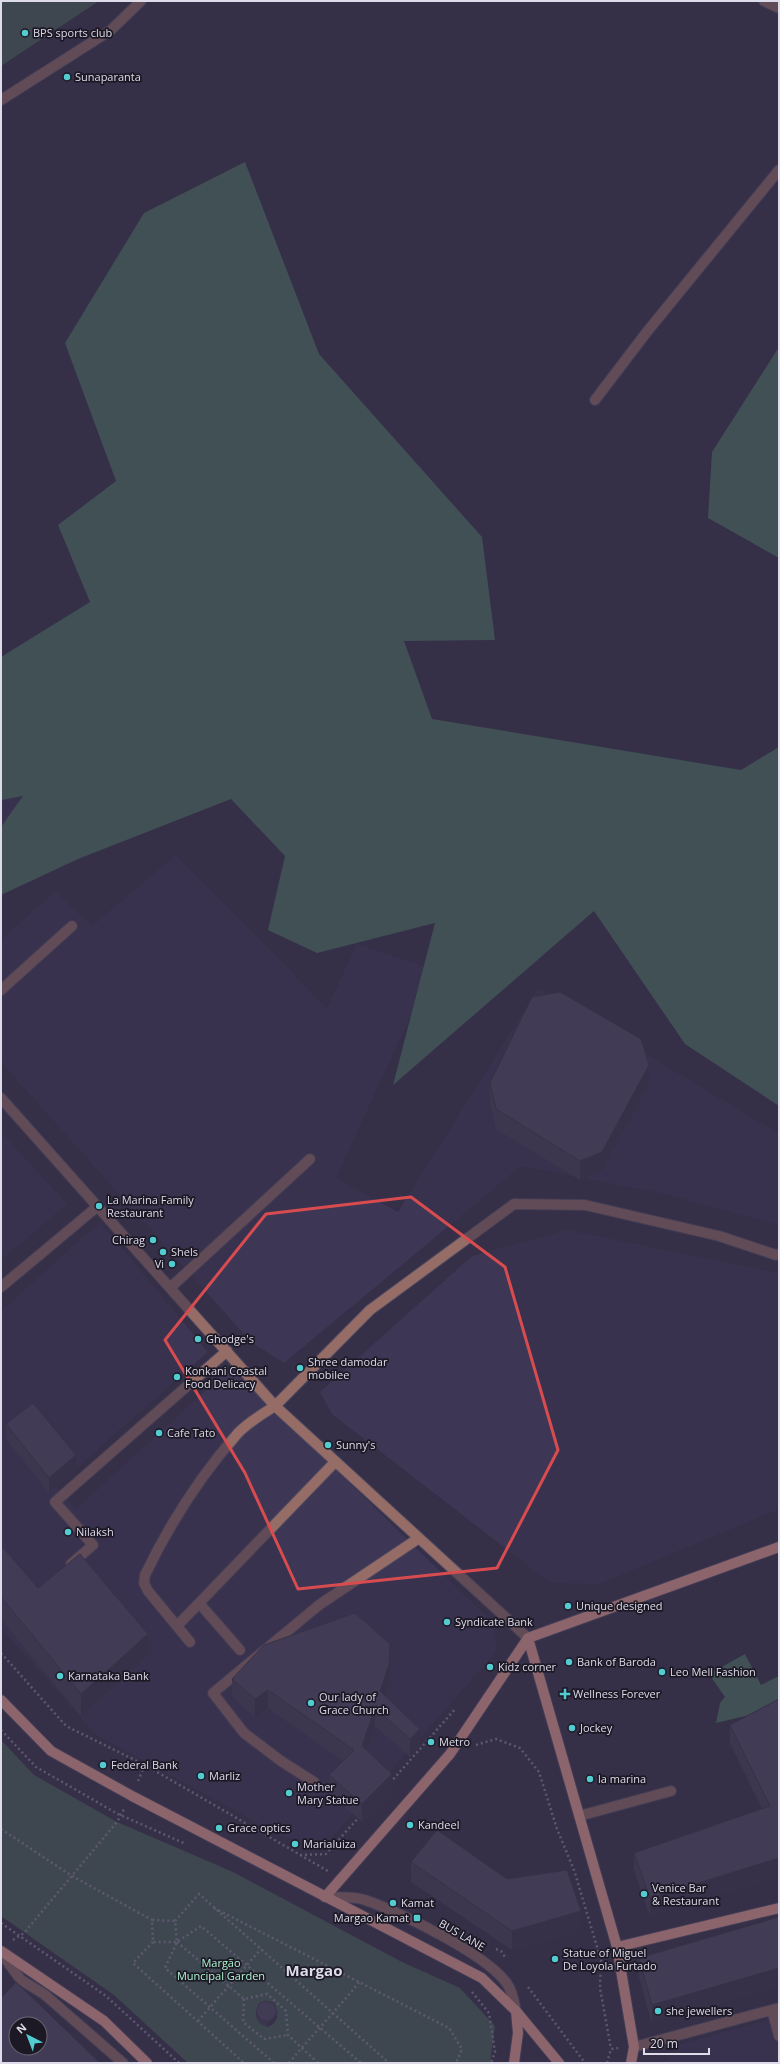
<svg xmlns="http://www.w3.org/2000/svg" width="780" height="2064" font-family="'Open Sans',sans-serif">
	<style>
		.built { fill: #3e3655 }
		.green { fill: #4b6557 }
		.forest { fill: #507963 }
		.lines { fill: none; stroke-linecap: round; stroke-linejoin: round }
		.minor-casing { stroke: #504b62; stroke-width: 12 }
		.major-casing { stroke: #504b62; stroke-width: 12 }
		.path { stroke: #8f8b9f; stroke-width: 2.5; stroke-dasharray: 2 3; stroke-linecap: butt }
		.minor { stroke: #956d66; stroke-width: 10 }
		.major { stroke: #f6a497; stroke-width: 10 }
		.wall { fill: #464057 }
		.shaded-wall { fill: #393447 }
		.building { fill: #514a65; stroke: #393447; fill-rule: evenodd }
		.marked { fill: none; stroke: #d84c4f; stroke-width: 3; stroke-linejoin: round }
		.poi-dot { fill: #52ccd0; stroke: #1c1925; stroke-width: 1.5 }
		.labels { text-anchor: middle; stroke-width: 3.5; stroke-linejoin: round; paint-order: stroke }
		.poi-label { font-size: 11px; fill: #dedbeb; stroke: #1c1925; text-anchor: start }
		.street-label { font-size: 11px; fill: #dedbeb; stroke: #1c1925 }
		.park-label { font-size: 11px; fill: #aef5cf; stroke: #1c1925 }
		.district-label { font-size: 15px; font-weight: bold; fill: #dedbeb; stroke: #1c1925 }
	</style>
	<rect width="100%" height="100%" fill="#352f48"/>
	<path class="built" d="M5,782l37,41 -41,38v-76z
		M176,855l151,153 30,-64 75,25 -96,209 62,34 140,-223 241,145v91l-118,-32 -140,-27 -237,197 -33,-21 -250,-280v-122l54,-49 37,35z
		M1,1132l66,72 -66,56z
		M100,1222l108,130 -152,134 20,23 155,-142 262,256 4,28 -170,192 -43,-6 -189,-103 -94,-106v-317z
		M567,1230l206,42 6,-1v238l-180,75 -49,-1 -218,-169 -12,-22 152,-136z
		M779,2017v46h-113l11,-18z"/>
	<path class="green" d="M1,1h98l-98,65z
		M1,1740l33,35 83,47 116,50 169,90 58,26 35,38 -5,37h-302l-74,-68 -113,-79z"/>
	<path class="forest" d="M245,162l74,192 163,183 13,103 -91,1 28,78 309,51 38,-23v359l-94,-62 -91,-133 -201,174 42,-162 -118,30 -49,-23 17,-74 -54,-57 -153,60 -77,36v-68l22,-31 -22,4v-143l89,-55 -32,-77 58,-44 -51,-138 79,-130z
		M779,347v211l-71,-40 4,-66z
		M745,1654l16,31 18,-9v30l-17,6 -46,11 4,-20 5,-6 -16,-23z"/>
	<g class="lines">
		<defs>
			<path id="minor" d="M764,1l15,7
				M1,100l110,-70 30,-29
				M595,400l51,-67 133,-163
				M1,990l71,-64
				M1,1098l274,308 253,232
				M1,1287l97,-81
				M171,1287l139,-128
				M71,1564l22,-19 -38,-43 172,-151
				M199,1603l41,47
				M177,1626l158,-164
				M190,1642l-42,-51 -4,-8 1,-8c24,-50 56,-100 93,-142 11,-11 24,-19 37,-27l95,-96 144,-106 71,1 134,31 57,19 3,-1
				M314,1782l-33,-21 -37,-28 -31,-40 106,-88 100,-67
				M579,1816l92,-25
				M325,1897c13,1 28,-1 40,3 33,11 128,57 144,87 4,7 5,16 7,24
				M1,1953l20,27 23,14 79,69
				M772,2010l7,26
				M634,2047l145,-39"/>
			<path id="major" d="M528,1638l89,309 17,100 -3,16
				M1,1700l50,51 81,45 350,182 34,33 43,52
				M325,1897l125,-143 78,-116 251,-91
				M617,1947l162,-39
				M1,1951l103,70 43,42
				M514,2063l4,-30 -2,-22"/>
		</defs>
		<use href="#minor" class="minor-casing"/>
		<use href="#major" class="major-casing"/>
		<path class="path" d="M1,1653l65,73 79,39 183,106
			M1,1730l35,37 82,47 68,30
			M476,1745l20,-6 24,9 19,24 18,57 17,41 27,90 -1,28 11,61
			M138,1781l7,-16
			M390,1783l66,-75
			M1,1829l71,47 80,44
			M300,1855l26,-1 34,-38
			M214,1908l235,120 13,21 -6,14
			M175,1921l24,-27 190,169
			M1,1923l105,73 73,67
			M13,1940l11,-7 93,-111 7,-13
			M153,1942l-20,21 111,100
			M177,1942l67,57 23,-5 19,17 2,24 30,28
			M496,1949l5,2 4,6
			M528,1987l57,76
			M472,1992l17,21 6,39 -4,11
			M244,1999l-1,23 21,17 24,-4
			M198,2021l63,-72
			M274,2063l-109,-95 12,-26 -2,-21 -23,-1 1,22h24l24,-16 160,137
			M289,2063c23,-28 48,-53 71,-82
			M607,2063l4,-14 7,-1"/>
		<use href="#minor" class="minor"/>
		<use href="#major" class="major"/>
	</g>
	<path class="wall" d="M490,1083l159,2 -47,86 -22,9 -84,-51 -6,-26z
		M6,1424l70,46 -27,23 -43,-54z
		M1,1545l37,43 110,68 -67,60 -80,-97z
		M390,1662l-1,21 -4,12 35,52 -10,10 -35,-31 -8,24 25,42 -30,30 -33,-29v-18l14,-14 -75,-53 -13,9 -23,-20v-18z
		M779,1699v177l-129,40 -16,-45v-18l128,-44 -32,-66v-18z
		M411,1862l96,17 74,52 -69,19 -101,-68z
		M779,1917l-127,107 -13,-47v-19z
		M256,2013l21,5 -4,6 -6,3 -7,-3 -4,-6z"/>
	<path class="shaded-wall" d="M649,1065v20l-47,86 -22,9v-19z
		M76,1455v15l-27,23v-15z
		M148,1634v22l-67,60v-22z
		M390,1644v18l-1,21 -9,26v-18z
		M268,1690v18l-13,9v-18z
		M375,1708v18l-13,38v-18z
		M420,1729v18l-10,10v-18z
		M392,1774v18l-30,30v-18z
		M779,1858v18l-129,40v-18z
		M581,1911v20l-69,19v-19z
		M779,1968v19l-127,37v-19z
		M277,2013v5l-4,6 -6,3v-5z"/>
	<path class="building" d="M560,992l81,47 8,26 -47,87 -22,9 -84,-52 -6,-26 42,-86z
		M33,1403l43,52 -27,23 -43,-54z
		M1,1545l37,43 42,-34 68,80 -67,60 -80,-97z
		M355,1613l35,31 -1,21 -9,26 40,38 -10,10 -35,-31 -13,38 30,28 -30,30 -33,-29 25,-25 -86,-60 -13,9 -23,-20 32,-34z
		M779,1699v159l-129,40 -16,-45 136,-47 -40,-81z
		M437,1830l70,49 60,-9 14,41 -69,20 -101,-69z
		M779,1917v51l-127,37 -13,-47z
		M16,1982l84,81h-99v-65zM16,2024h24v24h-24z
		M265,2001l9,2 3,10 -4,6 -6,3 -7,-3 -4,-6 3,-9z"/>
	<path d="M0 0H780V2064H0ZM411,1197l94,70 53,183 -61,118 -199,21 -53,-116 -80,-133 101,-126z" fill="#352f48" fill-opacity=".55" fill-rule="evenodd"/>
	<path class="marked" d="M411,1197l94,70 53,183 -61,118 -199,21 -53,-116 -80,-133 101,-126z"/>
	<g class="poi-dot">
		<circle cx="25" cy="33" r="4"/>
		<circle cx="67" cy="77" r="4"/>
		<circle cx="99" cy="1206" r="4"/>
		<circle cx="153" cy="1240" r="4"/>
		<circle cx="163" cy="1252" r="4"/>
		<circle cx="172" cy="1264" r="4"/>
		<circle cx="198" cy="1339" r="4"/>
		<circle cx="300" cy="1368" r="4"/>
		<circle cx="177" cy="1377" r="4"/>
		<circle cx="159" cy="1433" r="4"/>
		<circle cx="328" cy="1445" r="4"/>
		<circle cx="68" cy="1532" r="4"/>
		<circle cx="568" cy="1606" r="4"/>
		<circle cx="447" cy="1622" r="4"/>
		<circle cx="569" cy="1662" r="4"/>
		<circle cx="490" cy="1667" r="4"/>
		<circle cx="662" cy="1672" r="4"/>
		<circle cx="60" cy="1676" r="4"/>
		<path d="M563 1688h4v4h4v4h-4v4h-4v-4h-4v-4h4z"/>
		<circle cx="311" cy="1703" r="4"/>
		<circle cx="572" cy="1728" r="4"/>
		<circle cx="431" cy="1742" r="4"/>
		<circle cx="103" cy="1765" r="4"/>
		<circle cx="201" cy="1776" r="4"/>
		<circle cx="590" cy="1779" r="4"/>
		<circle cx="289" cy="1793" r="4"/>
		<circle cx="410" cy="1825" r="4"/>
		<circle cx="219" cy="1828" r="4"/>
		<circle cx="295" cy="1844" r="4"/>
		<circle cx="644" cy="1894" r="4"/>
		<circle cx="393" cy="1903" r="4"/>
		<rect x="413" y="1914" width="8" height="8" rx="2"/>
		<circle cx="555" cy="1959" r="4"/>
		<circle cx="658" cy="2011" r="4"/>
	</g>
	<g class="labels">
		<g class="poi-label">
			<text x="33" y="37">BPS sports club</text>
			<text x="75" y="81">Sunaparanta</text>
			<text x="107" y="1204">La Marina Family<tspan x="107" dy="13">Restaurant</tspan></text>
			<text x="145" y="1244" text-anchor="end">Chirag</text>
			<text x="171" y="1256">Shels</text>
			<text x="164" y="1268" text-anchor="end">Vi</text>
			<text x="206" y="1343">Ghodge's</text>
			<text x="308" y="1366">Shree damodar<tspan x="308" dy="13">mobilee</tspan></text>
			<text x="185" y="1375">Konkani Coastal<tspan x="185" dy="13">Food Delicacy</tspan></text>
			<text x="167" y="1437">Cafe Tato</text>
			<text x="336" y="1449">Sunny's</text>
			<text x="76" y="1536">Nilaksh</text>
			<text x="576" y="1610">Unique designed</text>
			<text x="455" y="1626">Syndicate Bank</text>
			<text x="577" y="1666">Bank of Baroda</text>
			<text x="498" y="1671">Kidz corner</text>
			<text x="670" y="1676">Leo Mell Fashion</text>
			<text x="68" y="1680">Karnataka Bank</text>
			<text x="573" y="1698">Wellness Forever</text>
			<text x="319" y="1701">Our lady of<tspan x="319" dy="13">Grace Church</tspan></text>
			<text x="580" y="1732">Jockey</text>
			<text x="439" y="1746">Metro</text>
			<text x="111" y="1769">Federal Bank</text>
			<text x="209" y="1780">Marliz</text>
			<text x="598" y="1783">la marina</text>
			<text x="297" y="1791">Mother<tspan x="297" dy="13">Mary Statue</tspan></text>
			<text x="418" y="1829">Kandeel</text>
			<text x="227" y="1832">Grace optics</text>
			<text x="303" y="1848">Marialuiza</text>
			<text x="652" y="1892">Venice Bar<tspan x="652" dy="13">&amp; Restaurant</tspan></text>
			<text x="401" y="1907">Kamat</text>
			<text x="409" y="1922" text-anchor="end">Margao Kamat</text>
			<text x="563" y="1957">Statue of Miguel<tspan x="563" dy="13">De Loyola Furtado</tspan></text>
			<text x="666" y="2015">she jewellers</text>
		</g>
		<g class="street-label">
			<text transform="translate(462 1935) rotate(30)" y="4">BUS LANE</text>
		</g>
		<g class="park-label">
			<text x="221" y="1967">Margão<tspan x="221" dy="13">Muncipal Garden</tspan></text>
		</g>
		<g class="district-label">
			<text x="314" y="1976">Margao</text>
		</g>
	</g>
	<rect width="780" height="2064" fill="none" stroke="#dedbeb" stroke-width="4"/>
	<g transform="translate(28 2036) rotate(318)"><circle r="19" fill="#1c1925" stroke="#6a6774"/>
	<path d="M0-3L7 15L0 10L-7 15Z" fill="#52ccd0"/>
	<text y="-6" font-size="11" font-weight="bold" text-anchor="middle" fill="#dedbeb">N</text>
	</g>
	<path d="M644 2048v6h65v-6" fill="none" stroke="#dedbeb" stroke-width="2"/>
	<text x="650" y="2048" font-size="12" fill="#dedbeb" stroke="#1c1925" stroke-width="3" paint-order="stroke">20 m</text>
</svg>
